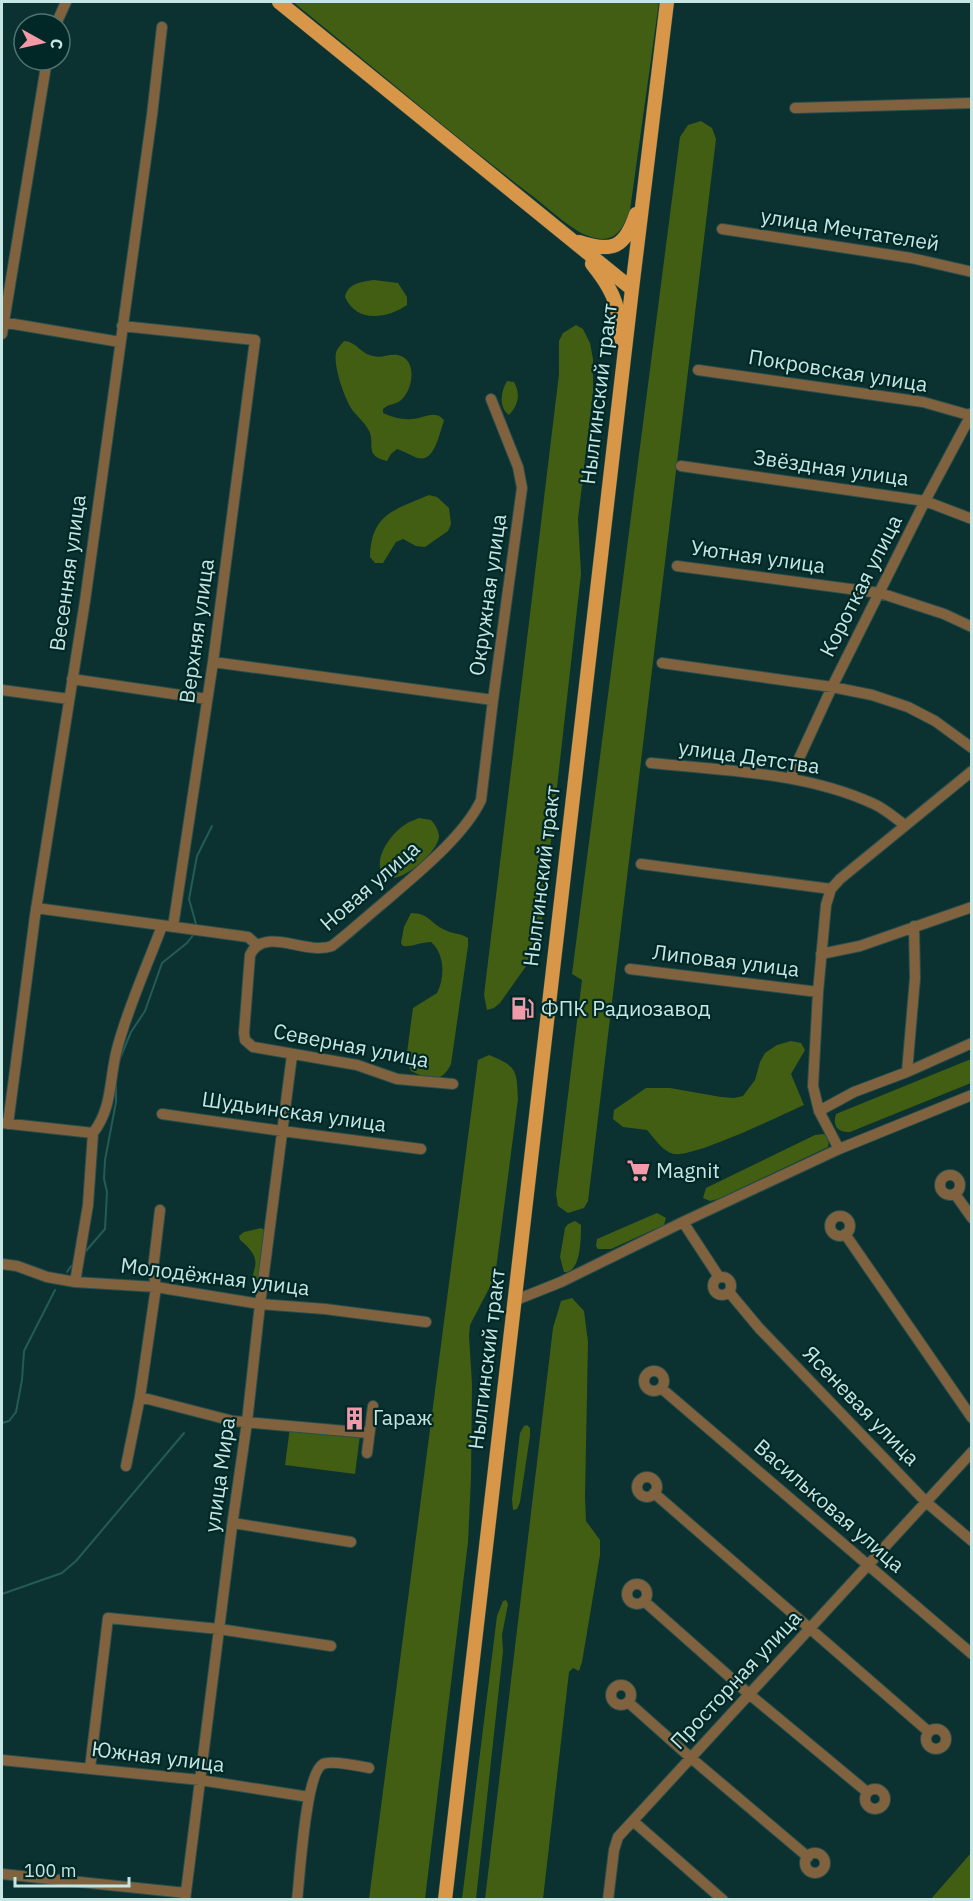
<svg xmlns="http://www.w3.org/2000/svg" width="973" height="1901" font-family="'IBM Plex Sans',sans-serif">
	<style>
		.green { fill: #415e12 }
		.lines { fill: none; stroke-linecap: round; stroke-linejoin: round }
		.stream { stroke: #255b57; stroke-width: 2 }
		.minor-casing { stroke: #294f4d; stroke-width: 12 }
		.major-casing { stroke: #294f4d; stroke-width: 15 }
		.minor { stroke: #81623f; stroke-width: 10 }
		.major { stroke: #d79648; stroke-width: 14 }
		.labels { text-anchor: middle; stroke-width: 4.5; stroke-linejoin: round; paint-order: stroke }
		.street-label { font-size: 21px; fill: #c5e6e3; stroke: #012826 }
		.poi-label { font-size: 21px; fill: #c5e6e3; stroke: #012826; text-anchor: start }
	</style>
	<rect width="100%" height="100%" fill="#0b3230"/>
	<path class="green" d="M293,2h366l-29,208c-6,17 -14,33 -35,28 -21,-4 -46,-30 -64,-43 -81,-62 -159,-129 -238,-193z
		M701,121l11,7 4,11 -128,1062 -4,7 -16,5 -10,-7 -2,-12 26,-214 -10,-6 108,-837 8,-12z
		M374,280l24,3 9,14v8c-19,13 -50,19 -62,-8 3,-14 16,-15 29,-17z
		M576,325l7,4 7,14 3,16v33l-15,127 3,55 -40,355 -10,30 -31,44 -6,5 -7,2 -3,-15 75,-621v-33l4,-8z
		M344,341c13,1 17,13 29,15 9,3 18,-4 28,0 17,7 11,36 -1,45 -6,4 -12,3 -17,8v4c9,4 19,7 29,6 12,0 22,-10 32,1l-1,4c-5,13 -9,41 -28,33 -7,-3 -11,-6 -18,-8l-6,5 -4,7c-25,-6 -10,-18 -19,-32 -4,-7 -10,-12 -15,-18 -8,-11 -20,-45 -17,-58 1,-5 5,-8 8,-12z
		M507,381l7,1c7,13 4,23 -5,33 -11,-8 -8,-24 -2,-34z
		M429,495l8,2 12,11 2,16 -3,7 -23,16 -9,-1 -13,-7 -7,3 -13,21h-8l-5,-6c1,-43 24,-47 59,-62z
		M419,818l12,2c4,4 8,11 8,17 -2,15 -31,40 -46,41 -2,1 -7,-1 -9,-1 -13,-17 7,-44 22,-53 4,-3 9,-4 13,-6z
		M411,913c18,0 20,11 34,17 7,4 16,3 23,8v8l-17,118c-10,21 -23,15 -40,7l-5,-11 7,-52 24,-15c8,-15 8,-39 -6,-51 -10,0 -18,5 -28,4l-2,-3 3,-16z
		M791,1041l10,2 4,7 -14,24 13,31c-25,11 -108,52 -130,49 -11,-2 -20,-16 -27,-24l-24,-3 -10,-8 1,-9 32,-22h24l51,9 13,1 9,-2 12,-16 5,-18 5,-9 12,-8z
		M489,1055c27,11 28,14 29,44l-23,178 -25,48 -1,11 3,48 -1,94 -3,64 -43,357h-56l109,-839z
		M971,1059v24l-121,49c-12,1 -18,-6 -14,-18z
		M824,1134l5,6 -1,7 -110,52 -8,2 -7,-3 3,-10 109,-53z
		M657,1213l9,5 -2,7 -53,24h-13l-2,-3 1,-7z
		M575,1221l6,4c0,13 0,49 -17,47l-4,-15 5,-29 3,-4z
		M261,1228l3,2 -6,58 -3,2c-10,-20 15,-26 -15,-50l-1,-4 5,-4z
		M572,1298l12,13 4,31 -3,155 1,24 14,19v15l-18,107 -3,9 -6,-3 -4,4 -26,227h-58l68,-571 8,-27z
		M527,1425l3,3v8l-10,66 -3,7 -4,1 -1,-11 8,-66 4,-7z
		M290,1427l70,8 -5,39 -70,-9z
		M506,1600l2,4 -6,31 1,16 -26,239 -1,9h-14l35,-283 6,-15z
		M971,1853v46h-40z"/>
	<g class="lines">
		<path class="stream" d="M196,924l-7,-25 8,-43 15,-30
			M119,1061l12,-29 14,-21 17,-48 25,-20 7,-9
			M85,1252l20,-23 2,-37 -3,-13 1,-19 11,-58v-21
			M67,1272l4,-6
			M2,1423l7,-2 7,-9 6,-32 2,-29 31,-61
			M2,1594l60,-21 14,-12 108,-128"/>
		<defs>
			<path id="minor" d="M56,24l10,-22
				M795,108l177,-5
				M722,229l189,29 61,14
				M2,322l118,20
				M122,326l133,14 -42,322 -40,265
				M2,334l45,-274
				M698,370l225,32 49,14
				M681,466l244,35 47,18
				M677,566l203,27 64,21 28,13
				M213,662l280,38 29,-212 -4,-21 -27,-68
				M662,663l170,24 40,8 36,12 27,14 37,27
				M72,679l135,20
				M2,690l67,9
				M651,763c74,8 154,9 223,41 11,5 21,14 31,21
				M790,778l42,-91 93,-186 47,-88
				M641,864l190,25
				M36,908l212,29 9,8
				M821,954l39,-8 112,-39
				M630,969l188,23
				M907,1072l8,-94 -1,-52
				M453,1084l-56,-5 -40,-14 -104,-18 -8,-7 -1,-7 6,-78c14,-30 56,1 82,-9 17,-13 33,-28 50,-42 31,-27 82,-67 99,-104l12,-100
				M819,1111l35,-19 53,-20 65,-29
				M162,1114l120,17 139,18
				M2,1123l91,10
				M8,1124l27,-208 50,-315 67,-486 10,-88
				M839,1149l-20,-38 -6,-25 5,-94 8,-87 5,-16 9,-10 132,-108
				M940 1185a10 10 0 1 1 20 0a10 10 0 1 1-20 0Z
				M955,1194l17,24
				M830 1226a10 10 0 1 1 20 0a10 10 0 1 1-20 0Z
				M683,1222l36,55
				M845,1234l127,184
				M2,1264l15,2 30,11 28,5 81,5 104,17 65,5 101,13
				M713 1286a9 9 0 1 1 18 0a9 9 0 1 1-18 0Z
				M75,1282l13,-77 5,-72c20,-26 16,-54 24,-84 11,-42 30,-83 45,-123
				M729,1292l30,36 167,174 46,39
				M516,1300l45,-18 122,-60 156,-73 133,-54
				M644 1381a10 10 0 1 1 20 0a10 10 0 1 1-20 0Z
				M661,1388l311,266
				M140,1397l93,24 135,12
				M367,1453l6,-47
				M126,1466l14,-69 16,-110 -3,-18 7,-59
				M637 1487a10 10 0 1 1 20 0a10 10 0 1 1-20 0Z
				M654,1493l275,239
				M233,1523l118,19
				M627 1594a10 10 0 1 1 20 0a10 10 0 1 1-20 0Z
				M644,1601l105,93 118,98
				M611 1695a10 10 0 1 1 20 0a10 10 0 1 1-20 0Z
				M628,1702l63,56 117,99
				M926 1739a10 10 0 1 1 20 0a10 10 0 1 1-20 0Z
				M2,1760l198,20 109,17
				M90,1768l18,-150 111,11 112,17
				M865 1799a10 10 0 1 1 20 0a10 10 0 1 1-20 0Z
				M633,1821l90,79
				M805 1863a10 10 0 1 1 20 0a10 10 0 1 1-20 0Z
				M2,1874l184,19
				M185,1900l47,-374 15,-104 13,-118 32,-249
				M297,1900c3,-23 8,-127 26,-136 9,-4 36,2 46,4
				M608,1900l6,-50 4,-13 354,-385"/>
			<path id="major" d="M279,2l353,287
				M579,242c33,11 46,6 57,-28
				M592,264c12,15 24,32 26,51 2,8 1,16 3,24
				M445,1900l187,-1611 35,-287"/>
		</defs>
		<use href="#minor" class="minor-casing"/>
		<use href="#major" class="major-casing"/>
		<use href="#minor" class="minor"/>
		<use href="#major" class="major"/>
	</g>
	<defs>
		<symbol id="fuel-bare" viewBox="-9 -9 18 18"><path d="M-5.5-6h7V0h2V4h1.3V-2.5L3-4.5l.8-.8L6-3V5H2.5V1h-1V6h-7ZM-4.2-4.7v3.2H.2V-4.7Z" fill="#f39aa9" stroke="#012826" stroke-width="2.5" paint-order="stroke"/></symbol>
		<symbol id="supermarket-bare" viewBox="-9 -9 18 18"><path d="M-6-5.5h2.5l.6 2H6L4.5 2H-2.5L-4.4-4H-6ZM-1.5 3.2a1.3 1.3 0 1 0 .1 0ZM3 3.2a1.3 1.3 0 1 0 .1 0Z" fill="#f39aa9" stroke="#012826" stroke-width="2.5" paint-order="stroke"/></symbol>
		<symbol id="building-bare" viewBox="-9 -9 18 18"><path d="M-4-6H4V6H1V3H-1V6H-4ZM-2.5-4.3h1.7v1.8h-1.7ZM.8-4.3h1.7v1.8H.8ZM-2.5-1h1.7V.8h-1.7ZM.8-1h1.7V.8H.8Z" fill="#f39aa9" stroke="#012826" stroke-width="2.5" paint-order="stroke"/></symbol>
	</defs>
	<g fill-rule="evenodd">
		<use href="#fuel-bare" x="506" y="992" width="33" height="33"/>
		<use href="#supermarket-bare" x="622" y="1154" width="33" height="33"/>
		<use href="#building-bare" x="338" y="1402" width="33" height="33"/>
	</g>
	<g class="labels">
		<g class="street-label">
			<text transform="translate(850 230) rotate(9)" y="7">улица Мечтателей</text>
			<text transform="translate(838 371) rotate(9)" y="7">Покровская улица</text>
			<text transform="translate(599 394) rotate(-83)" y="7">Нылгинский тракт</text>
			<text transform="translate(831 468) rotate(8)" y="7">Звёздная улица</text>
			<text transform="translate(758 557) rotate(8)" y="7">Уютная улица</text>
			<text transform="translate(68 573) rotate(-82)" y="7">Весенняя улица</text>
			<text transform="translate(861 586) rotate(-63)" y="7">Короткая улица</text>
			<text transform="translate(488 595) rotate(-82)" y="7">Окружная улица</text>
			<text transform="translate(197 631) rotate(-82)" y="7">Верхняя улица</text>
			<text transform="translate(749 757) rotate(8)" y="7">улица Детства</text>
			<text transform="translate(542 876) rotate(-83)" y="7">Нылгинский тракт</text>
			<text transform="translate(370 886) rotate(-41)" y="7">Новая улица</text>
			<text transform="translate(726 961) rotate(7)" y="7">Липовая улица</text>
			<text transform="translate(351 1046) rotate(11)" y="7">Северная улица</text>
			<text transform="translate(294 1112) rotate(8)" y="7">Шудьинская улица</text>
			<text transform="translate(215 1277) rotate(7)" y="7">Молодёжная улица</text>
			<text transform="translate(487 1359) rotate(-83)" y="7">Нылгинский тракт</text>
			<text transform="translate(861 1406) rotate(46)" y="7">Ясеневая улица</text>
			<text transform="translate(220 1475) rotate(-82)" y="7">улица Мира</text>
			<text transform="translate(829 1506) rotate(41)" y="7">Васильковая улица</text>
			<text transform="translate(736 1680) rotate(-47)" y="7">Просторная улица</text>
			<text transform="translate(158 1757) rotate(7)" y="7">Южная улица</text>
		</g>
		<g class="poi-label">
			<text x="541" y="1016">ФПК Радиозавод</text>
			<text x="656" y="1178">Magnit</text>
			<text x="373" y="1425">Гараж</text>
		</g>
	</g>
	<rect width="973" height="1901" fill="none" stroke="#c5e6e3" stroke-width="6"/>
	<g transform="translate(42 42) rotate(98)"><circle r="28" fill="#012826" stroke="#4f7472" stroke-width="1.5"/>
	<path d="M0-4.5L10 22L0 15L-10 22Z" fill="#f39aa9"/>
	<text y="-9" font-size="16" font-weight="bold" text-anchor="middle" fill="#c5e6e3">С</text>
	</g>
	<path d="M15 1877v9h114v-9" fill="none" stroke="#c5e6e3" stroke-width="3"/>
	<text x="24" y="1877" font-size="18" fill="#c5e6e3" stroke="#012826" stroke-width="4.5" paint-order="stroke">100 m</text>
</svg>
